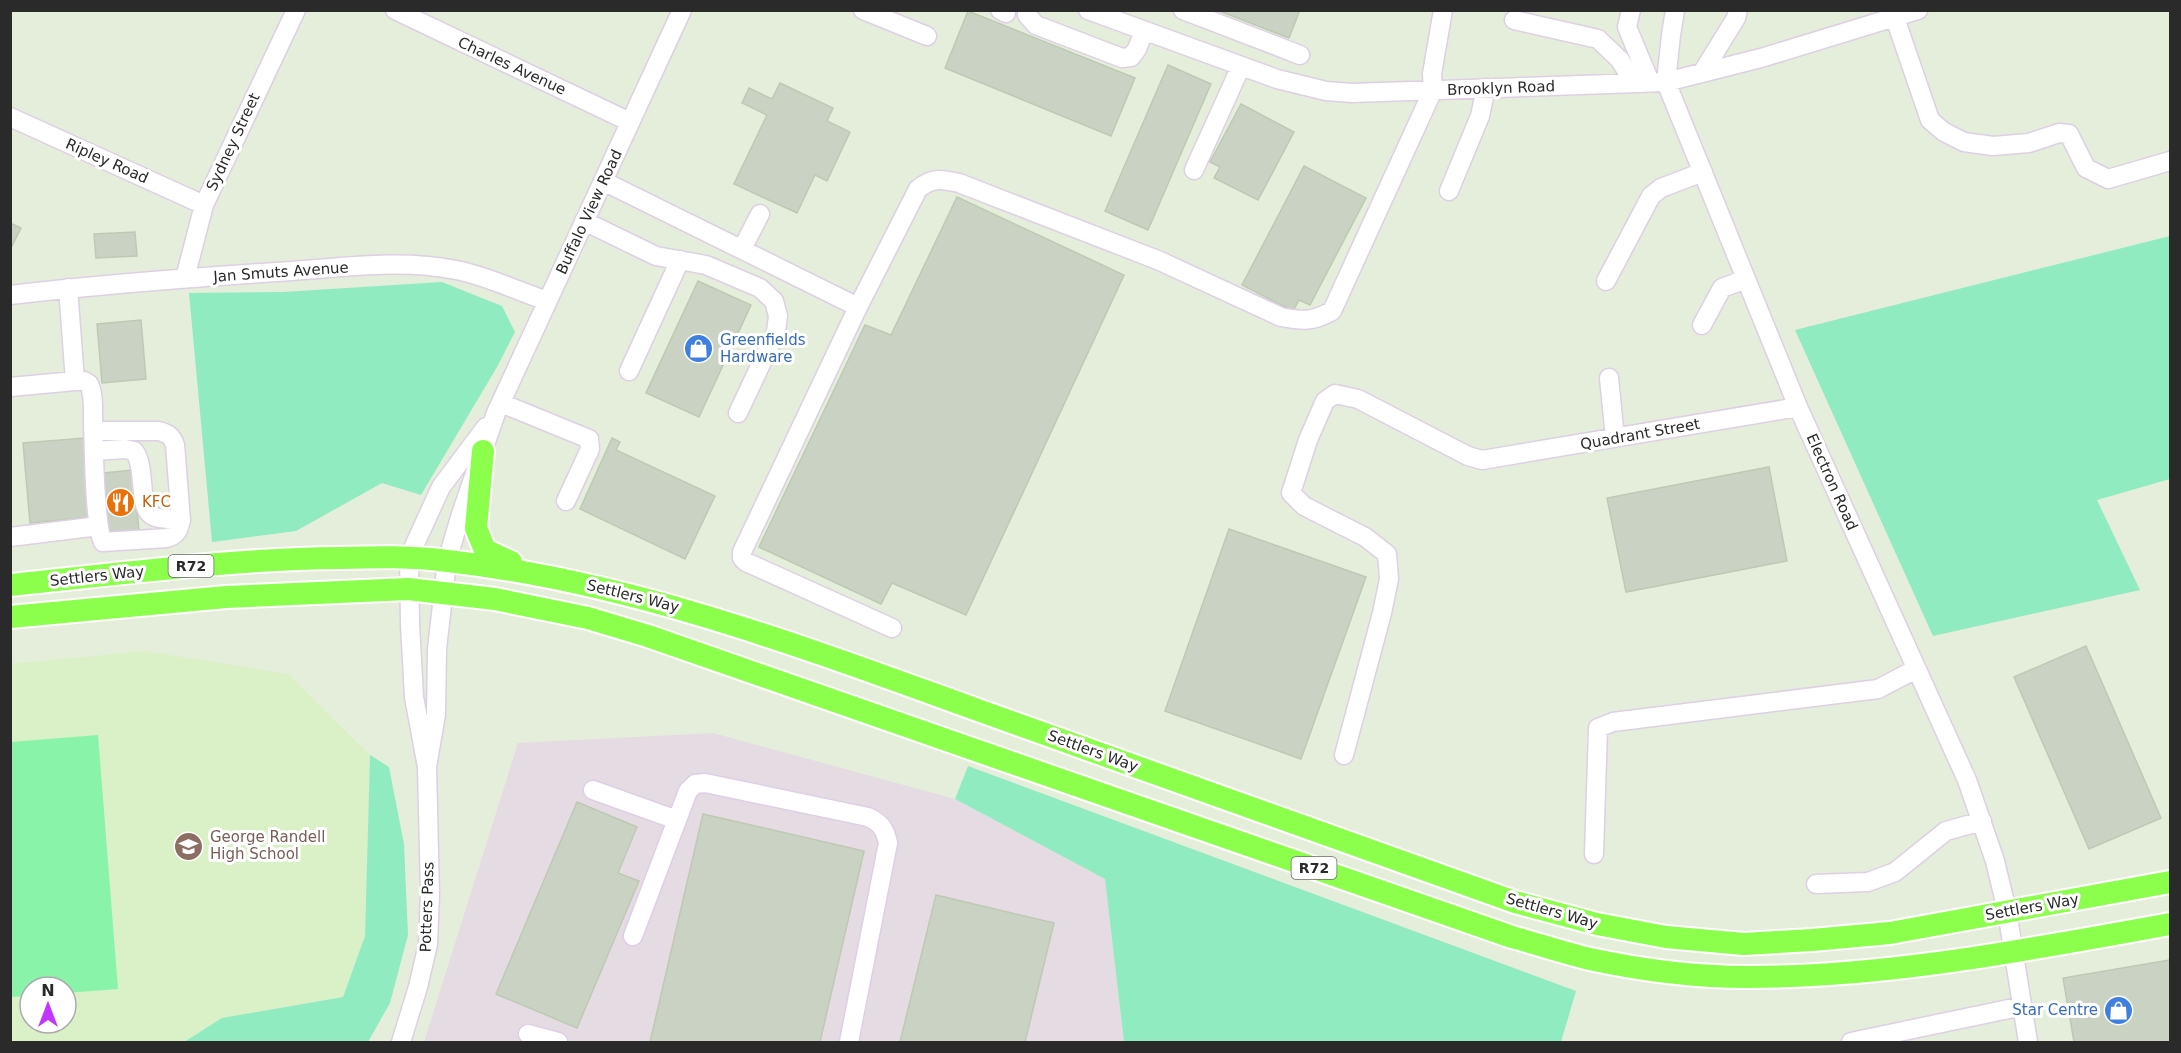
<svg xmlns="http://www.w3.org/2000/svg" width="2181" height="1053" font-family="'DejaVu Sans',sans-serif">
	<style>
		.industrial { fill: #e5dbe3 }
		.education { fill: #daf1c7; fill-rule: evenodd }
		.green { fill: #90ebc1 }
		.pitch { fill: #8af3aa }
		.building { fill: #cad3c3; stroke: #bec9b3; stroke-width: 1.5 }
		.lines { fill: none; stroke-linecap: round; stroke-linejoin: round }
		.minor-casing { stroke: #decfe5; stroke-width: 21 }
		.major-casing { stroke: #fff; stroke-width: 26 }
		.minor { stroke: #fff; stroke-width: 18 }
		.major { stroke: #8cff4d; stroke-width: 22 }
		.labels { text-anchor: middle; stroke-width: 6; stroke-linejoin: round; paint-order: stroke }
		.shield { fill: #fff; stroke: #6a6a6a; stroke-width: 1.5 }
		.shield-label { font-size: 14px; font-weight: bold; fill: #2a2a2a }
		.street-label { font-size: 15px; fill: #2a2a2a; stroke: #fff }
		.shop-label { font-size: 15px; fill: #366cbe; stroke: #fff; text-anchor: start }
		.food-label { font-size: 15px; fill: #c56008; stroke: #fff; text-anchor: start }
		.education-label { font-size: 15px; fill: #785e54; stroke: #fff; text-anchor: start }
	</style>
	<rect width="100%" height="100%" fill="#e5eeda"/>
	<path class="industrial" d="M713,733l242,66 150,80 19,163h-700l94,-299z"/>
	<path class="education" d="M145,651l143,23 82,81 -5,181 -22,61 -121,21 -38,24h-173v-378zM30,987h36v36h-36z"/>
	<path class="green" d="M2170,236v243l-73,21 43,90 -207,46 -138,-306z
		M442,282l60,24 13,26 -18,35 -76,128 -39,-12 -86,48 -84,11 -23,-249 94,-1z
		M370,755l19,12 15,77 4,91 -18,68 -22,39h-184l38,-24 121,-21 22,-61z
		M968,766l608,225 -15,51h-437l-19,-163 -150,-80z"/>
	<path class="pitch" d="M98,735l20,254 -52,4v-6h-36v9l-19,1v-255z"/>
	<path class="building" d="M1217,10h83l-11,28z
		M968,11l167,67 -24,58 -166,-68z
		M1168,65l43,19 -63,146 -43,-19z
		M780,83l53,25 -6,13 23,11 -23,49 -12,-6 -18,38 -63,-29 33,-69 -25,-12 7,-15 23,11z
		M1241,104l53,28 -36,68 -44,-22 6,-11 -10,-5z
		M1304,166l62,32 -56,107 -11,-5 -6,11 -51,-26z
		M957,197l167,78 -158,340 -74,-32 -11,21 -122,-57 106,-222 26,10z
		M10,223l11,5 -11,22z
		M135,232l2,24 -41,2 -2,-24z
		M698,281l53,24 -52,112 -53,-24z
		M141,320l5,59 -44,4 -5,-59z
		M85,438l7,79 -62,6 -7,-80z
		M612,438l8,4 -4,8 99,46 -30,63 -105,-50z
		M1769,467l18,94 -161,31 -19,-94z
		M133,470l6,61 -30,3 -5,-61z
		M1229,529l137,48 -65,182 -136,-48z
		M2086,646l75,172 -72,31 -75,-172z
		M577,802l60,25 -19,46 21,8 -62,147 -81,-34z
		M703,814l161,37 -44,191h-170z
		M936,895l118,28 -29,119h-125z
		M2170,960v82h-96l-11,-64z"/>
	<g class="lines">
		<defs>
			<path id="minor" d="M395,10l235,112
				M863,10l64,26
				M1000,10l6,3
				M1028,10l-1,5 9,10 86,33 9,-1 6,-8 7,-18
				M1088,10l189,69 49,12 26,2 314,-11 95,-24 157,-48
				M1183,10l117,45
				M1631,10l-4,17 23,55
				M1675,10l-4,25 -5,47 132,325 169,373 28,81 12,50 21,131
				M1895,18l35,102 14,12 20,10 29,4 36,-3 30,-10 10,1 17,34 22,11 62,-18
				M1514,20l84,19 22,21 14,23
				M1702,73l34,-55 2,-8
				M10,117l194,88
				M1194,170l47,-104
				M603,181l255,126
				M1449,191l31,-75 6,-28
				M584,221l72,35 50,9 54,23 14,13 4,15 -2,16 -38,81
				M742,249l18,-35
				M185,278l19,-73 92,-195
				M1606,281l45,-85 10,-8 42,-16
				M68,288l7,93
				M10,295c94,-11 188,-18 282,-24 54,-4 111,-12 164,-1 31,6 62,21 91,31
				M1702,325l20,-37 24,-9
				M629,371l51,-111
				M1609,378l6,60
				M10,387l65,-6h9l5,3c5,11 4,25 4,37 1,24 1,103 10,121l64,-4c10,-3 12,-8 14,-18l-6,-75c-3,-9 -7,-12 -17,-14h-65
				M501,403l88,36 1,10 -24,52
				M94,451l31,-2 9,2c13,15 3,58 19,65 8,4 19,3 28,4
				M10,537l89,-11
				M892,628l-146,-66 -4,-4v-6l116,-245 60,-118c15,-12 23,-10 41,-6l201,78 121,56c22,4 31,5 51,-6l101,-221 -1,-16 11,-64
				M1344,755l38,-142 7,-34 -2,-25 -22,-17 -61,-31 -13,-13 17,-53 17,-39 10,-7 23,5 110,57 14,4 316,-53
				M427,767l9,-53 1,-65 10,-88 14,-47 35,-101 186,-403
				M593,790l84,30
				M1594,854l4,-126 15,-6 257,-32 8,-1 38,-20
				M1816,884l52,-2 27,-10 51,-41 36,-10
				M633,936l55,-145 7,-7 10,-1 163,34c13,6 17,12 20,26l-39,199
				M528,1034l30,8
				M401,1042l17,-55 10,-43 2,-50 -3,-127 -13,-70 -4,-73 -1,-67 32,-70 45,-60
				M1851,1042l172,-36"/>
			<path id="major" d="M483,451l-7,77 9,22 26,12
				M10,585c110,-11 219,-26 329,-27 36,-1 73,-2 109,3 184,21 355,86 527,148 180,64 360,129 540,193l82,22 69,13 78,7 68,-4 78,-7 280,-51
				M10,617l216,-20 182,-8 87,10 93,19 60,18 864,301c26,7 52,16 78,22 51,11 106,18 158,18 142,0 283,-28 422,-53"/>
		</defs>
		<use href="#minor" class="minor-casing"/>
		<use href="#major" class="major-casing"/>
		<use href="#minor" class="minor"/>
		<use href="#major" class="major"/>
	</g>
	<defs>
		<symbol id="shop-disc" viewBox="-11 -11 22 22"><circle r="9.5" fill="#3f7fe0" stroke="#fff"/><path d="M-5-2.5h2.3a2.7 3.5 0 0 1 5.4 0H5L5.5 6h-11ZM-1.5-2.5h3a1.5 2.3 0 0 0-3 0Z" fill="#fff"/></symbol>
		<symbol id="restaurant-disc" viewBox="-11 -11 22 22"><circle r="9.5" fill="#e8710a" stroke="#fff"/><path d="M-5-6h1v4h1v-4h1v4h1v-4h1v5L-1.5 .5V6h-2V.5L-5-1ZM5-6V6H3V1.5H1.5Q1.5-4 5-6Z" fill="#fff"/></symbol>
		<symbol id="school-disc" viewBox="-11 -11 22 22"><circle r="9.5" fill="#8d6e63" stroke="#fff"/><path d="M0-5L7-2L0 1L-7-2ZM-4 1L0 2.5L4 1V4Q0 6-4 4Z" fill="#fff"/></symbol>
	</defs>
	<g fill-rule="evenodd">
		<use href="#shop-disc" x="682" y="332" width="33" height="33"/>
		<use href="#restaurant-disc" x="104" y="486" width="33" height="33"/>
		<use href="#school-disc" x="172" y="830" width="33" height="33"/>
		<use href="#shop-disc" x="2102" y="994" width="33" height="33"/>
	</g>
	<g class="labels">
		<g class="shield">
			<rect x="168.5" y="555" width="45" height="22" rx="4.5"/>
			<rect x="1291.5" y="857" width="45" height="22" rx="4.5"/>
		</g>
		<g class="shield-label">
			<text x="191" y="571">R72</text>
			<text x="1314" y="873">R72</text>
		</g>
		<g class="street-label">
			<text transform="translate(512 66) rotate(25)" y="5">Charles Avenue</text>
			<text transform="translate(1501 88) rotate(-2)" y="5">Brooklyn Road</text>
			<text transform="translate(233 142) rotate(-65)" y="5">Sydney Street</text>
			<text transform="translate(107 161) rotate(24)" y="5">Ripley Road</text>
			<text transform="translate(589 212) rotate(-65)" y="5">Buffalo View Road</text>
			<text transform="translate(281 272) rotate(-4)" y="5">Jan Smuts Avenue</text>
			<text transform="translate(1640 434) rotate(-10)" y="5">Quadrant Street</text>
			<text transform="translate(1832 482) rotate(66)" y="5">Electron Road</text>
			<text transform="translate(97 576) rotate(-6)" y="5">Settlers Way</text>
			<text transform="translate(633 596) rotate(14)" y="5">Settlers Way</text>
			<text transform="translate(1093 751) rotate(20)" y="5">Settlers Way</text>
			<text transform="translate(427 907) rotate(-88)" y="5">Potters Pass</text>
			<text transform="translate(2032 907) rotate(-10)" y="5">Settlers Way</text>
			<text transform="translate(1552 911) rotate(16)" y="5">Settlers Way</text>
		</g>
		<g class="shop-label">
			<text x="720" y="345">Greenfields<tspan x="720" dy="17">Hardware</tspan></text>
			<text x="2098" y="1015" text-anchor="end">Star Centre</text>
		</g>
		<g class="food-label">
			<text x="142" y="507">KFC</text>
		</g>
		<g class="education-label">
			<text x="210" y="842">George Randell<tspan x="210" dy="17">High School</tspan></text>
		</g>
	</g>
	<rect width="2181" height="1053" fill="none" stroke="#2a2a2a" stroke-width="24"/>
	<g transform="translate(48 1005)"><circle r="28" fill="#ffffff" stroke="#aaaaaa" stroke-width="1.5"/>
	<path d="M0-4.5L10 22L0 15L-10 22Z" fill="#c135ff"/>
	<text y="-9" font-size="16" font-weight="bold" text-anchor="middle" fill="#2a2a2a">N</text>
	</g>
</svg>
